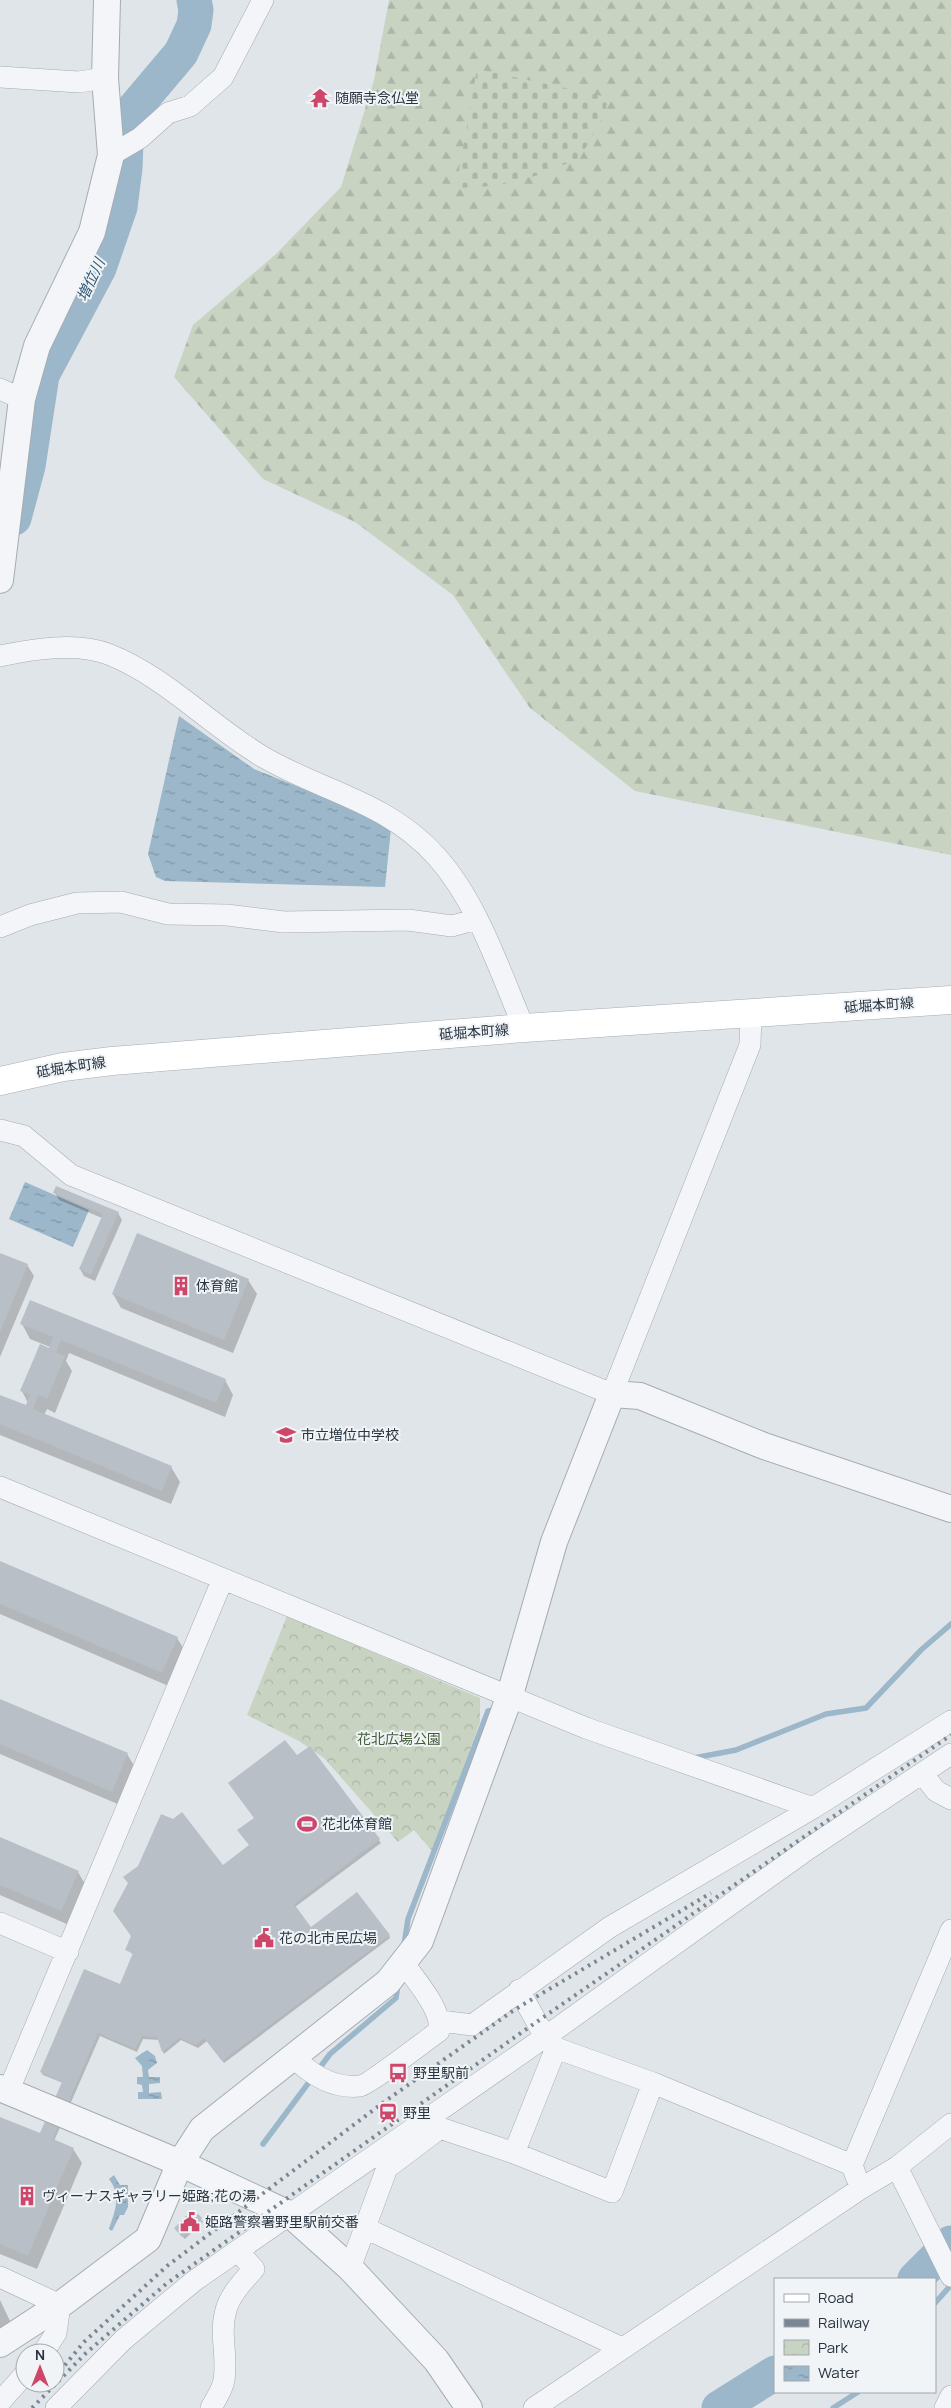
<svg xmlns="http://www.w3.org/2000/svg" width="951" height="2408" font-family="Manrope,'Noto Sans JP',sans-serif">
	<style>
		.forest { fill: url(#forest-firs) }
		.cemetery { fill: url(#cemetery-stones) }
		.park { fill: url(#park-crowns) }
		.water { fill: url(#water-ripples) }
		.shadow { fill: #0003 }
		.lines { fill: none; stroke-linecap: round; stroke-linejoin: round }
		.stream { stroke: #9bb7c9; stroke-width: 5.5 }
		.river { stroke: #9bb7c9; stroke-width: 35 }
		.building { fill: #b8bfc6 }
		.minor-casing { stroke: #a5acb3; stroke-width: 22 }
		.tertiary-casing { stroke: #a5acb3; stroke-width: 28 }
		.secondary-casing { stroke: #a5acb3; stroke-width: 29 }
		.minor { stroke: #f3f5f8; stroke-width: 21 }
		.tertiary { stroke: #f3f5f8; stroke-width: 26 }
		.secondary { stroke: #fff; stroke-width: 28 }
		.rail { stroke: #7a8693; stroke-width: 4; stroke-dasharray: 2.5 5; stroke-linecap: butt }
		.labels { text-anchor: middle; stroke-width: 4; stroke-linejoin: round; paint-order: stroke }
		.poi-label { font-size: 14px; fill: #293441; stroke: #f0f4f7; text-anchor: start }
		.street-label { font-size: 14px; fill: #293441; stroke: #f0f4f7 }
		.park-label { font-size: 14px; fill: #425d36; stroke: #f0f4f7 }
		.water-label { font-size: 15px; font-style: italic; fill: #335875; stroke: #f0f4f7 }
	</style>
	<defs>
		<pattern id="forest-firs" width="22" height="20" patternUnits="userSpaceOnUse" patternTransform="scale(1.25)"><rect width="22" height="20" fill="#c8d3c2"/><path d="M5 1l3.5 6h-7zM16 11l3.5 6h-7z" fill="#acb6a8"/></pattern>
		<pattern id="cemetery-stones" width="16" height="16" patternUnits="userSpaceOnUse" patternTransform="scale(1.25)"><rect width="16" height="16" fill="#c8d3c2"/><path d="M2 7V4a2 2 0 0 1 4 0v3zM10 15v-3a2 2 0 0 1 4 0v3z" fill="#acb6a8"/></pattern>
		<pattern id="park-crowns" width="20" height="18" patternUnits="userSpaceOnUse" patternTransform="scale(1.25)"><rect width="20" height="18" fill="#c8d3c2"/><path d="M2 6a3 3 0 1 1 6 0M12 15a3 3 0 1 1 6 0" fill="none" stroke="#acb6a8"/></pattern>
		<pattern id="water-ripples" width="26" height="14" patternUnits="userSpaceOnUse" patternTransform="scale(1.25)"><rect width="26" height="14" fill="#9bb7c9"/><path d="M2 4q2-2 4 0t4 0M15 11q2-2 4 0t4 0" fill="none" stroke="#7e96a5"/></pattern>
	</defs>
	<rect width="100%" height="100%" fill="#e0e5e9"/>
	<path class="forest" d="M389,0h562v855l-316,-64 -105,-83 -77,-113 -98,-73 -92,-43 -89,-102 19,-52 83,-71 65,-67 33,-107z"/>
	<path class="cemetery" d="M477,69l130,28 -1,14 -26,47 -41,17 -45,11 -38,2z"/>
	<path class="park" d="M287,1616l193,82v24l-47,130 -19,-22 -16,12 -74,-84 -25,-17 -52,-26z"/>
	<path class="water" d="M179,716l75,53 97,39 40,21 -6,58 -220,-6 -9,-4 -8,-23z
		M25,1182l64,28 -16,37 -64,-28z
		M147,2050l8,6 2,7 -9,7 1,7h11v6l-11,1v9l12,-1 1,7h-24v-7h5l-1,-7 -5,-1v-7h6l-1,-11 -7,-8z
		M114,2175l6,10h8v22l-4,8h-4l-8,16 -3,-2c6,-19 13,-33 0,-50z"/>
	<path class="shadow" d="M55,1193l63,20 4,7 -27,61 -11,-5 -4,-7 22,-51 -43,-18z
		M0,1254l27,11 7,11 -34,81z
		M248,1280l9,14 -24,59 -112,-45 -8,-14z
		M22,1324l203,56 8,15 -8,22 -156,-64 -3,8 6,10 -17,42 -8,-4 -3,6 127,52 9,15 -9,22 -171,-69v-39l27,11 1,-4 -6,-12 28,-44 -20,-8z
		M0,1562l177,76 9,14 -15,35 -171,-73z
		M0,1700l127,54 9,15 -16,36 -120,-51z
		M309,1748l72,95 -86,64 16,22 78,6 1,3 -166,125 -17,-22 -9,7 -17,-8 -17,14 -5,-14 -16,-1 -6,13 -37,-16 -46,105 19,8 9,14 -45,106 -37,-15v-136l40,17 23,-52 -20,-8 -2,-3 80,-86 13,-31 -7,-5 95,-83 29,-21 4,-28 42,-61z
		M0,1838l78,34 8,14 -17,39 -69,-30z
		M197,2215l6,7 -18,17 -8,-8z
		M0,2300l11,23 -11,22z"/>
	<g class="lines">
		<path class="stream" d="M694,1758l42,-8 90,-36 40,-6 55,-58 30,-26
			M404,1945l4,-26 80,-208 9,-2
			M263,2144l67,-90 66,-56 2,-14
			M935,2303l16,-18
			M833,2408l25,-16"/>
		<path class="river" d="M14,518l14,-52 14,-91 57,-107 21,-61 5,-39 2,-51 54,-64 13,-28 2,-15 -2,-10
			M915,2279l36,-36
			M719,2408l56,-35"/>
	</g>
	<path class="building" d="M56,1186l63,26 -28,63 -12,-6 24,-55 -50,-21z
		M137,1233l112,46 -25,61 -112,-46z
		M0,1253l28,11 -28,68z
		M30,1300l196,79 -10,24 -155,-63 -5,12 9,4 -18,43 -9,-4 -5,14 139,57 -10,25 -162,-67v-29l26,10 4,-10 -10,-4 20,-47 9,4 4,-11 -33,-13z
		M0,1561l178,76 -16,36 -162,-69z
		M0,1699l128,54 -16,39 -112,-48z
		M285,1740l12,15 13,-9 70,93 -86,65 17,23 46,-35 33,43 -168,126 -18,-23 -8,7 -17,-7 -17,14 -5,-15 -15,-1 -7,13 -37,-16 -45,106 21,9 -46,108 -28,-12v-127l40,16 22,-51 -22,-10 44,-103 36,15 13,-31 -8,-3 6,-14 -18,-25 15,-28 -5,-6 15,-11 23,-52 12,5 9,-7 41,53 26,-20 -12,-15 17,-12 -26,-35z
		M0,1837l79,34 -18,40 -61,-26z
		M198,2214l4,4 -20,19 -8,-9 12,-12z"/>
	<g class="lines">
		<defs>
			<path id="minor" d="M0,77l79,5 26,-4
				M111,155l29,-17 28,-25 22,-7 33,-29 40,-77
				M0,389l22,10
				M0,656c33,-7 76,-14 108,-2 59,23 103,73 157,104 61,35 123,44 172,99 41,46 63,115 87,171
				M0,927l30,-12 47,-12 44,-1 47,12 59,1 57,7 124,-2 44,6 25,-7
				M0,1130l24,6 47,39 541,219 138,-349 1,-31
				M0,1487l586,241 227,80
				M922,1773l14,18 15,8
				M0,1923l68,29
				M519,1990l26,47 11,11 97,35 199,82
				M441,2021l31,4 138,-98 203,-119 138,-87
				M292,2056c18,18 41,33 68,30 8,-1 68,-47 79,-55 4,-21 -24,-51 -36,-69
				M8,2092l214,-511
				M428,2118l12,10 74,25 42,-105
				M514,2153l98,39 41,-109
				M897,2167l54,109
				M857,2179l-5,-14 99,-235
				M365,2228l257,120
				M350,2268l37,-100 53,-40
				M0,2277l60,28 -4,28 -13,20
				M0,2402l25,-28
				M56,2408l67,-68 71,-59 351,-244 263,-188 143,-95
				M211,2408c4,-8 12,-19 13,-28 4,-23 -5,-47 2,-70 4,-15 17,-29 28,-41l-16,-18
				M534,2408l326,-219 37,-22 54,-43
				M945,2408l6,-12"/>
			<path id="tertiary" d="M0,580l22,-181 15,-53 55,-114 19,-77 -6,-77 2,-78
				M0,2088l180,75 111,52 59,53 86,92 33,48
				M0,2344l60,-39 88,-66 32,-76 22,-34 186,-147 32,-41 89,-243 45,-156 58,-148 28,2 124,50 187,63"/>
			<path id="secondary" d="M0,1081l63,-14 49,-6 412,-33 427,-28"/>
		</defs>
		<use href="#minor" class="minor-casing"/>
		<use href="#tertiary" class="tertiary-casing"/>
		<use href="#secondary" class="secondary-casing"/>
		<use href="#minor" class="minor"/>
		<use href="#tertiary" class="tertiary"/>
		<use href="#secondary" class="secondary"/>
		<path class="rail" d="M60,2371l24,-29 83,-76 217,-164 130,-92 197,-117
			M32,2408l54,-55 80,-69 359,-254 426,-295"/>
	</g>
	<defs>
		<symbol id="temple-bare" viewBox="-9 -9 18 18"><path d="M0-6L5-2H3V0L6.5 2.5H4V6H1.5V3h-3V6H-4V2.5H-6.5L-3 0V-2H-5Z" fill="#ce466a" stroke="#f0f4f7" stroke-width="2.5" paint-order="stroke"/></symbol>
		<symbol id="building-bare" viewBox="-9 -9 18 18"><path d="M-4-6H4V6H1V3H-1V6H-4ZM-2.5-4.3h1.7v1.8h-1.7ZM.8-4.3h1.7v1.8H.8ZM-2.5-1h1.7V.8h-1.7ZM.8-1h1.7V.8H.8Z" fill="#ce466a" stroke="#f0f4f7" stroke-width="2.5" paint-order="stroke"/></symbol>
		<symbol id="school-bare" viewBox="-9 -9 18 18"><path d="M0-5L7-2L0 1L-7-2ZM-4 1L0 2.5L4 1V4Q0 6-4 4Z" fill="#ce466a" stroke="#f0f4f7" stroke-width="2.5" paint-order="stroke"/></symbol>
		<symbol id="stadium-bare" viewBox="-9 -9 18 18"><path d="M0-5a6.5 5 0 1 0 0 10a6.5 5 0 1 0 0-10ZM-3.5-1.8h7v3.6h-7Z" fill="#ce466a" stroke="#f0f4f7" stroke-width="2.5" paint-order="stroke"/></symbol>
		<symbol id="civic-bare" viewBox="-9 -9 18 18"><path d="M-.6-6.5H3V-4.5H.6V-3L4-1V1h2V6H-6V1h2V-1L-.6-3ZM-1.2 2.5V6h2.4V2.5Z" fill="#ce466a" stroke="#f0f4f7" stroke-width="2.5" paint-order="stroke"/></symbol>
		<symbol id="bus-bare" viewBox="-9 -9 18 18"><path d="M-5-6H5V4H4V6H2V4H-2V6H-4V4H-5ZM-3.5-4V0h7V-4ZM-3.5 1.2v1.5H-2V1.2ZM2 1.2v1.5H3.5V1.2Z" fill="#ce466a" stroke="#f0f4f7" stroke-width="2.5" paint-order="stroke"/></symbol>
		<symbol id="station-bare" viewBox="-9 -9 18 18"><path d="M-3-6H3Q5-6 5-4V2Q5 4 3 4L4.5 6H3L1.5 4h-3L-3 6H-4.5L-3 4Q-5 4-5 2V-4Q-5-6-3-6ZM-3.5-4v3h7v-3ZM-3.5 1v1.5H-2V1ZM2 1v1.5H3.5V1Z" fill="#ce466a" stroke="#f0f4f7" stroke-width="2.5" paint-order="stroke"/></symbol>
	</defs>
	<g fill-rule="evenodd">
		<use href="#temple-bare" x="306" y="84" width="28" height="28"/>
		<use href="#building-bare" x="167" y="1272" width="28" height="28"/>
		<use href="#school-bare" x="272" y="1421" width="28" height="28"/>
		<use href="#stadium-bare" x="293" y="1810" width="28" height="28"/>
		<use href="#civic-bare" x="250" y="1924" width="28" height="28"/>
		<use href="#bus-bare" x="384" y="2059" width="28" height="28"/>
		<use href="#station-bare" x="374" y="2099" width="28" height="28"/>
		<use href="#building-bare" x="13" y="2182" width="28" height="28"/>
		<use href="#civic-bare" x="176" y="2208" width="28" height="28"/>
	</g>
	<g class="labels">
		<g class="poi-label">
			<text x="335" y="103">随願寺念仏堂</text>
			<text x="196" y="1291">体育館</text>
			<text x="301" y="1440">市立増位中学校</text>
			<text x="322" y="1829">花北体育館</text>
			<text x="279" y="1943">花の北市民広場</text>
			<text x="413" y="2078">野里駅前</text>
			<text x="403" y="2118">野里</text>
			<text x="42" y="2201">ヴィーナスギャラリー姫路;花の湯</text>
			<text x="205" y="2227">姫路警察署野里駅前交番</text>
		</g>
		<g class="street-label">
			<text transform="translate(879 1005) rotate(-4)" y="5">砥堀本町線</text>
			<text transform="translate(474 1032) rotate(-4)" y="5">砥堀本町線</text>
			<text transform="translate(71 1067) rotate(-9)" y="5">砥堀本町線</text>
		</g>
		<g class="park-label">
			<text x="399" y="1744">花北広場公園</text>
		</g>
		<g class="water-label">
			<text transform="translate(91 280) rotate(-65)" y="5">増位川</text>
		</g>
	</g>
	<rect x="774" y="2278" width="162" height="115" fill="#f0f4f7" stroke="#a0a7ae"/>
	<rect x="784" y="2294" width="25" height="8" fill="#ffffff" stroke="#a0a7ae"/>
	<text x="818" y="2303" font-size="15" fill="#293441">Road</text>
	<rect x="784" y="2319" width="25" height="8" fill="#7a8693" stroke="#a0a7ae"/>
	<text x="818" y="2328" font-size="15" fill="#293441">Railway</text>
	<rect x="784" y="2340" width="25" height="15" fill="url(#park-crowns)" stroke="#a0a7ae"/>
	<text x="818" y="2353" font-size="15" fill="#293441">Park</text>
	<rect x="784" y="2366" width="25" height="15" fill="url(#water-ripples)" stroke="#a0a7ae"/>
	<text x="818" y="2378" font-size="15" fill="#293441">Water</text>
	<g transform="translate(40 2368)"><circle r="24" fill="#f0f4f7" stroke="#a0a7ae"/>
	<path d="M0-4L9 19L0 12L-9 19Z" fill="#ce466a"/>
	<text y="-8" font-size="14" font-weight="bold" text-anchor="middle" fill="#293441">N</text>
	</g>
</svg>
